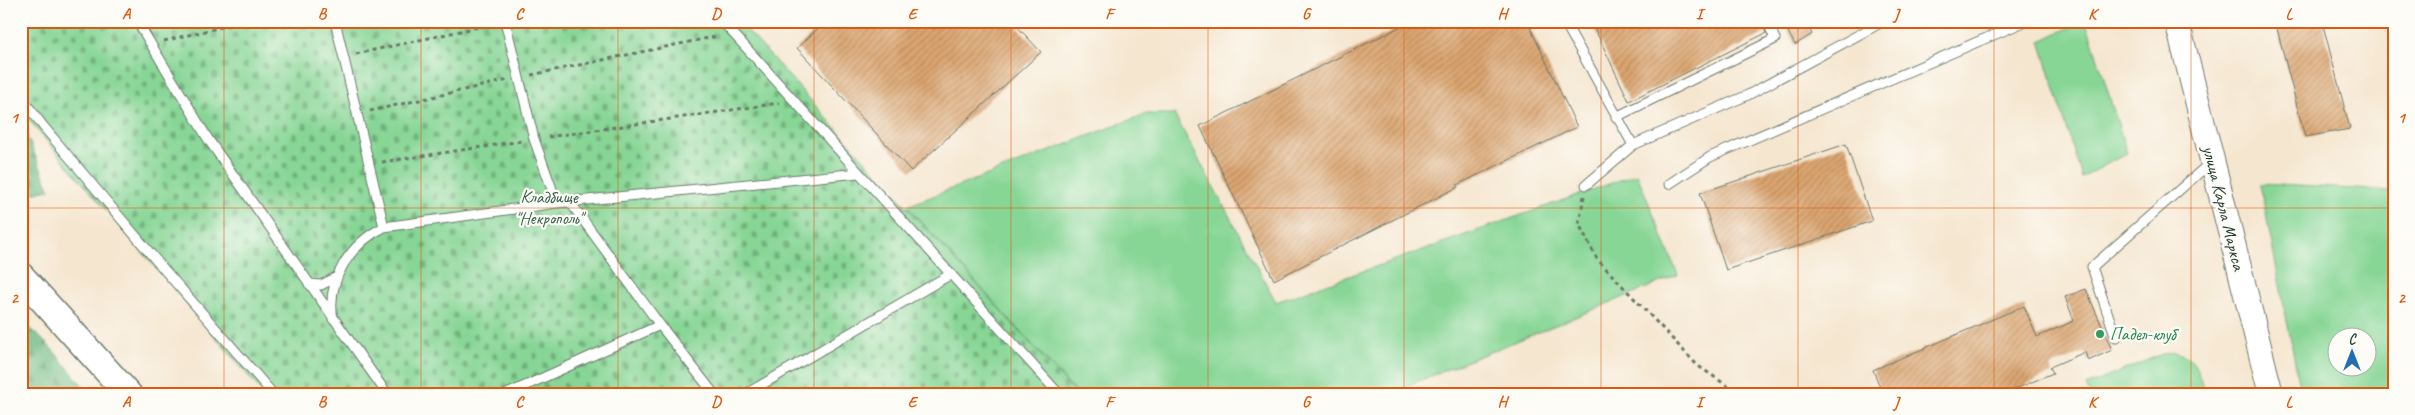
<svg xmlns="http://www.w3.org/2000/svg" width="2415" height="415" font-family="Caveat,sans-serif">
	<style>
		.grass { fill: #87d695; stroke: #538a64; fill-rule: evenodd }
		.forest { fill: url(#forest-firs); stroke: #467a59 }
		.cemetery { fill: url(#cemetery-stones); stroke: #538a64 }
		.building { fill: url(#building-hatch) }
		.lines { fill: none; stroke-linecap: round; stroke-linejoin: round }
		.lane-casing { stroke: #6a786a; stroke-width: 11 }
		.secondary-casing { stroke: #6a786a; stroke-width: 26 }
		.primary-casing { stroke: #6a786a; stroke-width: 29 }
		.path { stroke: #6a786a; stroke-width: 3; stroke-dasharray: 4 4; stroke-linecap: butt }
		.lane { stroke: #fff; stroke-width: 9 }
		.secondary { stroke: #fff; stroke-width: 24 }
		.primary { stroke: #fff; stroke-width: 26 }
		.grid { fill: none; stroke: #de580e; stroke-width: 1; stroke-opacity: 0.55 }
		.leisure-dot { fill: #2e9e5b; stroke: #fdfcf7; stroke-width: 2 }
		.labels { text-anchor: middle; stroke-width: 4.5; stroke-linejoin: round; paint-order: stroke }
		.park-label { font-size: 18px; fill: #39634c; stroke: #fdfcf7 }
		.street-label { font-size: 18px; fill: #1f3d34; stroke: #fdfcf7 }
		.leisure-label { font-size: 18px; fill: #27864d; stroke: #fdfcf7; text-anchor: start }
		.neatline { fill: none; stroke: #de580e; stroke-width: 2 }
		.grid-label { font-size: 16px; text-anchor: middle; font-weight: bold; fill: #de580e }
	</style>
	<defs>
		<pattern id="forest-firs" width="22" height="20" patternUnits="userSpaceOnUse" patternTransform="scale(1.25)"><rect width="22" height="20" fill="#6db77e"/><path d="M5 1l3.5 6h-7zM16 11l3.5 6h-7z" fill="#599668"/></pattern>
		<pattern id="cemetery-stones" width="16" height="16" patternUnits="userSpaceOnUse" patternTransform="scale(1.25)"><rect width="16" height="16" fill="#87d695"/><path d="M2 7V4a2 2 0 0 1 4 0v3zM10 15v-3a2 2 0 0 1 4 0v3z" fill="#6eaf7a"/></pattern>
		<pattern id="building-hatch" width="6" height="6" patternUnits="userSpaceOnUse" patternTransform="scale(1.25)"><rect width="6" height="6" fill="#dca570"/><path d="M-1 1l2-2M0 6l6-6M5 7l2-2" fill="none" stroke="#b2885d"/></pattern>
	</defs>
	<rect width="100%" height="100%" fill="#fdfcf7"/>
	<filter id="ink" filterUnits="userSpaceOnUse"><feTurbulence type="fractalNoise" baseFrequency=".02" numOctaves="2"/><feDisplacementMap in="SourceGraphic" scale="10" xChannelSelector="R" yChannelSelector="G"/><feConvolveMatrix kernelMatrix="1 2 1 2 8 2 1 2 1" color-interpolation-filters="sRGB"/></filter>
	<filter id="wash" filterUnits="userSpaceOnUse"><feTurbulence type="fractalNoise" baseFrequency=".0096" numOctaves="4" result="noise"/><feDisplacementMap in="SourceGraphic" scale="20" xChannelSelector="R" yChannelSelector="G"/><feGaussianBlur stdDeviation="1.12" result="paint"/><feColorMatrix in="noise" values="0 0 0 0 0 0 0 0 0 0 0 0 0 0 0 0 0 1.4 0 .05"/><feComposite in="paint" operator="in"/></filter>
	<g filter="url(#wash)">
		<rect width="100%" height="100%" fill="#f5e6cf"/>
		<path class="grass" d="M2083,21h3l41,132 -45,25 -42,-137z
			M1145,114h29l102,188 361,-128 41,101 -291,119h-310l-170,-188z
			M2260,184l134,7v203h-90l-4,-7zM2338,338h30v30h-30z
			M2175,352c22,5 24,22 29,42h-114l-4,-8 76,-32z"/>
		<path class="forest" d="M21,122l29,68 -19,4 -10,-12z
			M21,318l31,31 38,45h-69z"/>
		<path class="cemetery" d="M21,21h718l337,373h-812l-243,-283z"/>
		<g id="blocks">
			<path class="building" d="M826,21h186l29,31 -130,119 -114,-123z
				M1412,21h115l50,106 -120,58 1,2 -184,93 -74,-154z
				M1591,21h170l5,12 -137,68z
				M1774,21h31l7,13 -17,11 -11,-21 -7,4z
				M2275,21h47l28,108 -45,8z
				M1846,144l26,77 -146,49 -26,-77z
				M2086,289l26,61 -24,11 -3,-9 -35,15 3,6 -49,21h-121l-10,-24 151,-64 13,31 37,-16 -9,-24z"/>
		</g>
	</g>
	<g filter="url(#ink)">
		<use href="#blocks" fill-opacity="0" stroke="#6a786a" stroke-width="1"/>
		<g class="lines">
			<defs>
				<path id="lane" d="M137,21l71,118 179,255
					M335,21l49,206
					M505,21l29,118 23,64
					M722,21l337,373
					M1564,21l69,124
					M21,97l22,29 112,133 118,135
					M1616,117l159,-78 -8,-18
					M1669,184l41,-27 316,-136
					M1586,185l47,-40 115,-50 136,-74
					M570,202l90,123
					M309,284l12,1 14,-7
					M333,319c-7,-39 17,-75 51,-92l173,-24 302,-30
					M2116,338l-24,-71 118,-104
					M507,394l153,-69 54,69
					M746,394l205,-120"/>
				<path id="secondary" d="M2177,21l94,373"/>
				<path id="primary" d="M21,276l107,118"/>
			</defs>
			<use href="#lane" class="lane-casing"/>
			<use href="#secondary" class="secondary-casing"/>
			<use href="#primary" class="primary-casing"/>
			<path class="path" d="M164,41l82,-20
				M356,54l136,-30
				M531,75l187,-39
				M370,111l138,-31
				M548,137l231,-34
				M382,162l140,-21
				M1584,196l-5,28 18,35 100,106 42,29"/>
			<use href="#lane" class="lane"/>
			<use href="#secondary" class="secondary"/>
			<use href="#primary" class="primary"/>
		</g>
	</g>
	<path class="grid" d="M224,21v373M421,21v373M618,21v373M814,21v373M1011,21v373M1208,21v373M1404,21v373M1601,21v373M1798,21v373M1994,21v373M2191,21v373M21,208h2373"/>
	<circle class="leisure-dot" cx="2100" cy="334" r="5"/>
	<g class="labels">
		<g class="park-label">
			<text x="549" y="203">Кладбище<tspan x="549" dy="21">"Некрополь"</tspan></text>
		</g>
		<g class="street-label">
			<text transform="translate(2224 208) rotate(76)" y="6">улица Карла Маркса</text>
		</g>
		<g class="leisure-label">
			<text x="2110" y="340">Падел-клуб</text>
		</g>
	</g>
	<rect width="2415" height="415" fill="none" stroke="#fdfcf7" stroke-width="55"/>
	<g transform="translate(2352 352)"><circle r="24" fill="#fdfcf7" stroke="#a4b0a9"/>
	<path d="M0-4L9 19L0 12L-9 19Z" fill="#1f6fb2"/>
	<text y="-8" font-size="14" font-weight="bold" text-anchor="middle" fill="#1f3d34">С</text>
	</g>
	<rect x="28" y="28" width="2360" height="360" class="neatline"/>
	<g class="grid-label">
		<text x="126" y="19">A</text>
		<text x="322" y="19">B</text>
		<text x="519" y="19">C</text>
		<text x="716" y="19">D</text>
		<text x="912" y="19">E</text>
		<text x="1109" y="19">F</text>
		<text x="1306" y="19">G</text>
		<text x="1502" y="19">H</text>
		<text x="1699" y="19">I</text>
		<text x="1896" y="19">J</text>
		<text x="2092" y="19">K</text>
		<text x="2289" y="19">L</text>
		<text x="14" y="123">1</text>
		<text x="2401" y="123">1</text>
		<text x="14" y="303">2</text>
		<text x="2401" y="303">2</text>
		<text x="126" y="407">A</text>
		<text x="322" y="407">B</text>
		<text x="519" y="407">C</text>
		<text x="716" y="407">D</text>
		<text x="912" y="407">E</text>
		<text x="1109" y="407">F</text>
		<text x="1306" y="407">G</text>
		<text x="1502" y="407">H</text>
		<text x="1699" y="407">I</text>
		<text x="1896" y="407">J</text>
		<text x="2092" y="407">K</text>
		<text x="2289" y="407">L</text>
	</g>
</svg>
